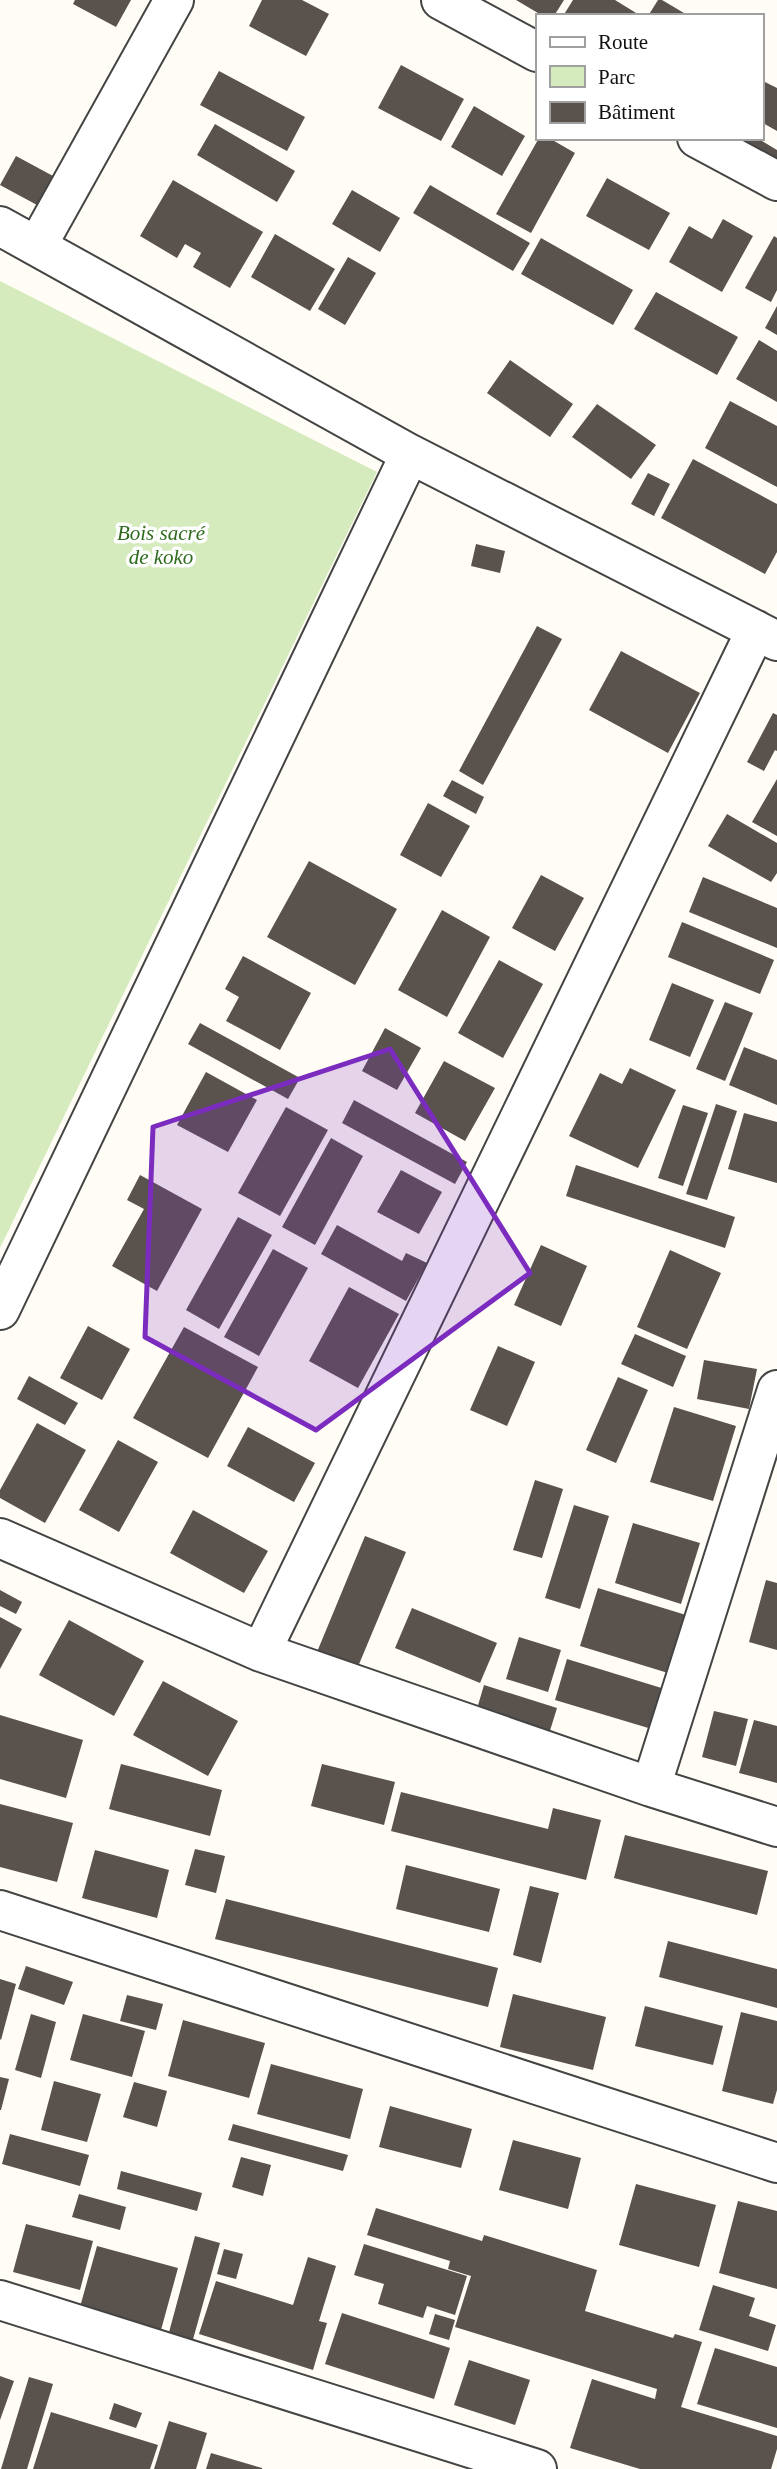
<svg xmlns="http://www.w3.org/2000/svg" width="777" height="2469" font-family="Georgia,serif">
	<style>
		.green { fill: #d5ebbd }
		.building { fill: #5a524d }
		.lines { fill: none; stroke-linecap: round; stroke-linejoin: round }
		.street-casing { stroke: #444; stroke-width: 42 }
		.street { stroke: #fff; stroke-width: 38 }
		.marked { fill: #7b2cbf; fill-opacity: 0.2; stroke: #7b2cbf; stroke-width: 5; stroke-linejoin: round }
		.labels { text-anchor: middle; stroke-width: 7; stroke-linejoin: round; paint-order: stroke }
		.park-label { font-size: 21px; font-style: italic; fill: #2f6b1f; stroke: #fff }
	</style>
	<rect width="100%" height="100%" fill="#fffdf5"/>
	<path class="green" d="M0,281l377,191 -377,776z"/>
	<path class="building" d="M75,0h56l-15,27 -43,-23z
		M262,0h40l27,14 -23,42 -57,-30z
		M516,0h48l-10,16h-11z
		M573,0h42l26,16h-78z
		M658,0h4l22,13 -2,3h-34z
		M401,65l63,34 -23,42 -63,-33z
		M219,71l86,46 -18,34 -87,-46z
		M761,80l16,8v43l-16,-9z
		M474,106l51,30 -23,40 -51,-29z
		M215,124l80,47 -18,31 -80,-47z
		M539,138h10l26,15 -44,80 -35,-19z
		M719,138h38l20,12v20z
		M16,156l37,20 -16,29 -37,-20z
		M607,178l63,35 -21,37 -63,-34z
		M173,180l90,52 -33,56 -37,-21 8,-14 -16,-9 -8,14 -37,-22z
		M430,185l100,58 -17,28 -100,-58z
		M352,190l48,28 -20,34 -48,-28z
		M723,219l30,17 -31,56 -53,-30 20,-36 23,13z
		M275,234l60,35 -25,42 -59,-34z
		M774,236l3,2v52l-6,12 -26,-14z
		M541,238l92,52 -20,35 -92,-51z
		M348,257l28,16 -31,52 -27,-16z
		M656,292l82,45 -21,38 -83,-46z
		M777,306v29l-12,-7z
		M759,340l18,11v51l-41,-23z
		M510,360l63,44 -23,33 -63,-44z
		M730,401l47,25v61l-72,-39z
		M597,404l59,41 -25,34 -59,-42z
		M693,459l84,45v48l-12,22 -104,-56z
		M648,473l22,11 -16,32 -23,-12z
		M476,544l29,7 -5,22 -29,-7z
		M537,626l25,13 -79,146 -24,-14z
		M621,651l79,42 -32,60 -79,-43z
		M773,713l4,2v36l-2,-1 -11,21 -17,-9z
		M777,779v57l-25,-14z
		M452,780l32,17 -8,17 -33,-18z
		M428,803l42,23 -29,51 -41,-22z
		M727,814l50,29v30l-6,9 -63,-36z
		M309,861l88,48 -42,76 -88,-48z
		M541,875l43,23 -29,53 -43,-23z
		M703,877l74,31v40l-88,-36z
		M442,910l48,27 -43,80 -49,-27z
		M682,922l92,38 -14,34 -92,-37z
		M243,956l68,37 -31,57 -54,-29 13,-24 -14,-8z
		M499,960l44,24 -40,74 -45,-25z
		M672,983l42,17 -24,57 -41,-17z
		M725,1002l28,11 -28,68 -29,-12z
		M200,1023l100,55 -12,21 -100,-55z
		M385,1028l36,20 -24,42 -35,-19z
		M744,1047l33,13v45l-48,-20z
		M444,1061l51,27 -30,53 -50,-28z
		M630,1068l46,22 -38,78 -69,-32 31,-63 22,11z
		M206,1072l51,28 -29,52 -51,-27z
		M354,1100l113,62 -12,22 -113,-61z
		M716,1104l21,7 -30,89 -21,-6z
		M683,1105l25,8 -25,73 -25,-8z
		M286,1107l42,23 -48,86 -42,-23z
		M744,1113l33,9v61l-49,-14z
		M331,1138l32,18 -48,89 -33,-18z
		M576,1165l159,52 -10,31 -159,-52z
		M401,1170l41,22 -23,42 -42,-22z
		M140,1175l62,34 -45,82 -45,-25 32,-57 -17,-9z
		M238,1217l34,18 -53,94 -33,-19z
		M337,1225l65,36 4,-8 21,10 -21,38 -85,-47z
		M541,1245l46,21 -26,60 -47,-21z
		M273,1249l35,19 -49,88 -35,-19z
		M670,1250l51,23 -34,76 -50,-22z
		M349,1287l50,27 -41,74 -49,-27z
		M88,1326l42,23 -28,51 -42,-22z
		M184,1327l74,40 -50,91 -75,-40z
		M635,1334l51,22 -13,31 -52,-23z
		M498,1346l37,16 -28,64 -37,-16z
		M704,1360l53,9 -8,40 -52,-10z
		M29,1376l49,27 -13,22 -48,-26z
		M618,1377l30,13 -32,73 -30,-13z
		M674,1407l62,19 -23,75 -63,-19z
		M37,1423l49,27 -41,73 -45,-25v-8z
		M248,1427l67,36 -21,39 -67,-36z
		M118,1440l40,22 -39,70 -40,-22z
		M535,1480l28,9 -21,69 -29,-8z
		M574,1505l35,11 -29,93 -35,-11z
		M193,1510l75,41 -24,42 -74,-40z
		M633,1523l67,20 -19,61 -66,-21z
		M365,1536l41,16 -49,117 -40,-17z
		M766,1580l11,3v67l-28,-8z
		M598,1588l88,27 -18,58 -88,-27z
		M0,1590l22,12 -6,12 -16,-8z
		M412,1608l85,35 -17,40 -85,-35z
		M0,1617l22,12 -22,40z
		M69,1620l75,41 -30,55 -75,-41z
		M519,1637l42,13 -13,42 -42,-13z
		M567,1659l101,31 -13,40 -100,-30z
		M163,1681l75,40 -30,55 -75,-41z
		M484,1685l73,23 -8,26 -73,-22z
		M714,1711l34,8 -12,47 -34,-9z
		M0,1715l83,25 -17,58 -66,-19z
		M754,1720l23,6v57l-38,-10z
		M121,1764l101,26 -12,46 -101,-27z
		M322,1764l73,18 -11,43 -73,-19z
		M401,1792l147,37 5,-21 48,12 -15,60 -195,-49z
		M0,1804l73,19 -16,59 -57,-15z
		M625,1835l143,36 -11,44 -143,-37z
		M195,1849l30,7 -9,37 -31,-8z
		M95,1850l74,20 -12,48 -75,-20z
		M406,1865l94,24 -11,43 -93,-23z
		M530,1886l29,7 -18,70 -28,-8z
		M226,1899l272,69 -10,39 -273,-68z
		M668,1941l109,28v39l-118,-31z
		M26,1966l47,16 -9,23 -46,-16z
		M0,1979l16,5 -15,56 -1,-1z
		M513,1994l93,23 -13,53 -93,-23z
		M127,1995l36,9 -7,26 -36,-9z
		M645,2006l78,20 -10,39 -78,-19z
		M741,2012l36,9v69l-4,14 -51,-13z
		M31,2014l25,8 -15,56 -26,-8z
		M83,2014l62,17 -13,46 -62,-17z
		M183,2020l82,23 -16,55 -81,-22z
		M271,2064l92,25 -13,50 -93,-25z
		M0,2077l9,2 -8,31h-1z
		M54,2081l47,13 -14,48 -46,-12z
		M134,2082l33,9 -10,36 -34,-10z
		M390,2106l82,23 -11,39 -82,-21z
		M233,2124l115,31 -5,16 -115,-31z
		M10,2134l79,21 -9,31 -78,-22z
		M513,2140l68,18 -13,51 -69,-19z
		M241,2157l30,8 -8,31 -31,-9z
		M121,2171l81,22 -5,18 -80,-22z
		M636,2184l80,21 -17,62 -80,-22z
		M79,2194l47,13 -6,23 -48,-13z
		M738,2201l39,10v78l-58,-16z
		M376,2208l106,33 2,-6 113,35 -12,41 88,27 2,-4 27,8 -21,65 96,29v13l-6,20h-131l-70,-21 22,-69 63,20 2,-10 -202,-62 16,-51 -23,-7 2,-8 -83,-26z
		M26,2224l67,17 -13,49 -67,-18z
		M195,2236l25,7 -28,100 -24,-7z
		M364,2244l103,32 -12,39 -28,-9 -4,12 -45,-14 6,-20 -30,-9z
		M97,2246l81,22 -17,62 -81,-23z
		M224,2249l19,5 -7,25 -19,-5z
		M308,2257l28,9 -17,55 8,2 -14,47 -114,-36 17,-53 77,24z
		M713,2285l42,13 -6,18 27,9 -8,26 -69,-21z
		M342,2313l108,35 -16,51 -109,-35z
		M435,2314l20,6 -6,20 -20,-6z
		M715,2348l62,19v61l-80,-24z
		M469,2360l61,20 -15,45 -61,-20z
		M0,2376l14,5 -14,39z
		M29,2377l24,7 -26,85h-26z
		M114,2403l28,10 -6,15 -27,-9z
		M51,2412l107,33 -8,24h-117z
		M169,2421l38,12 -11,36h-42z
		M211,2453l51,15v1h-56z"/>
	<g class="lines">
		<defs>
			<path id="street" d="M441,0l96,52
				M697,138l80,43
				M0,226l410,228 367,187
				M37,246l137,-246
				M0,1310l410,-856
				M0,1538l261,114 390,135 126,40
				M261,1652l495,-1022
				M651,1787l126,-397
				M0,1910l777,253
				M0,2300l537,169"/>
		</defs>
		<use href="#street" class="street-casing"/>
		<use href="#street" class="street"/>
	</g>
	<path class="marked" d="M390,1049l140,224 -214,157 -171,-93 8,-210z"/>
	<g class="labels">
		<g class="park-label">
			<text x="161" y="540">Bois sacré<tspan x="161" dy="24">de koko</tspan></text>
		</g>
	</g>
	<rect x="536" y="14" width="228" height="126" fill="#ffffff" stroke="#a0a0a0" stroke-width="2"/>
	<rect x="550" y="37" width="35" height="10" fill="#ffffff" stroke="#a0a0a0" stroke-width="2"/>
	<text x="598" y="49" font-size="21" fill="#111111">Route</text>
	<rect x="550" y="66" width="35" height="21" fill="#d5ebbd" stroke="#a0a0a0" stroke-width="2"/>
	<text x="598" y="84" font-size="21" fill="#111111">Parc</text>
	<rect x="550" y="102" width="35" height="21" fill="#5a524d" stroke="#a0a0a0" stroke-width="2"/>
	<text x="598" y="119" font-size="21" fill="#111111">Bâtiment</text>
</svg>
